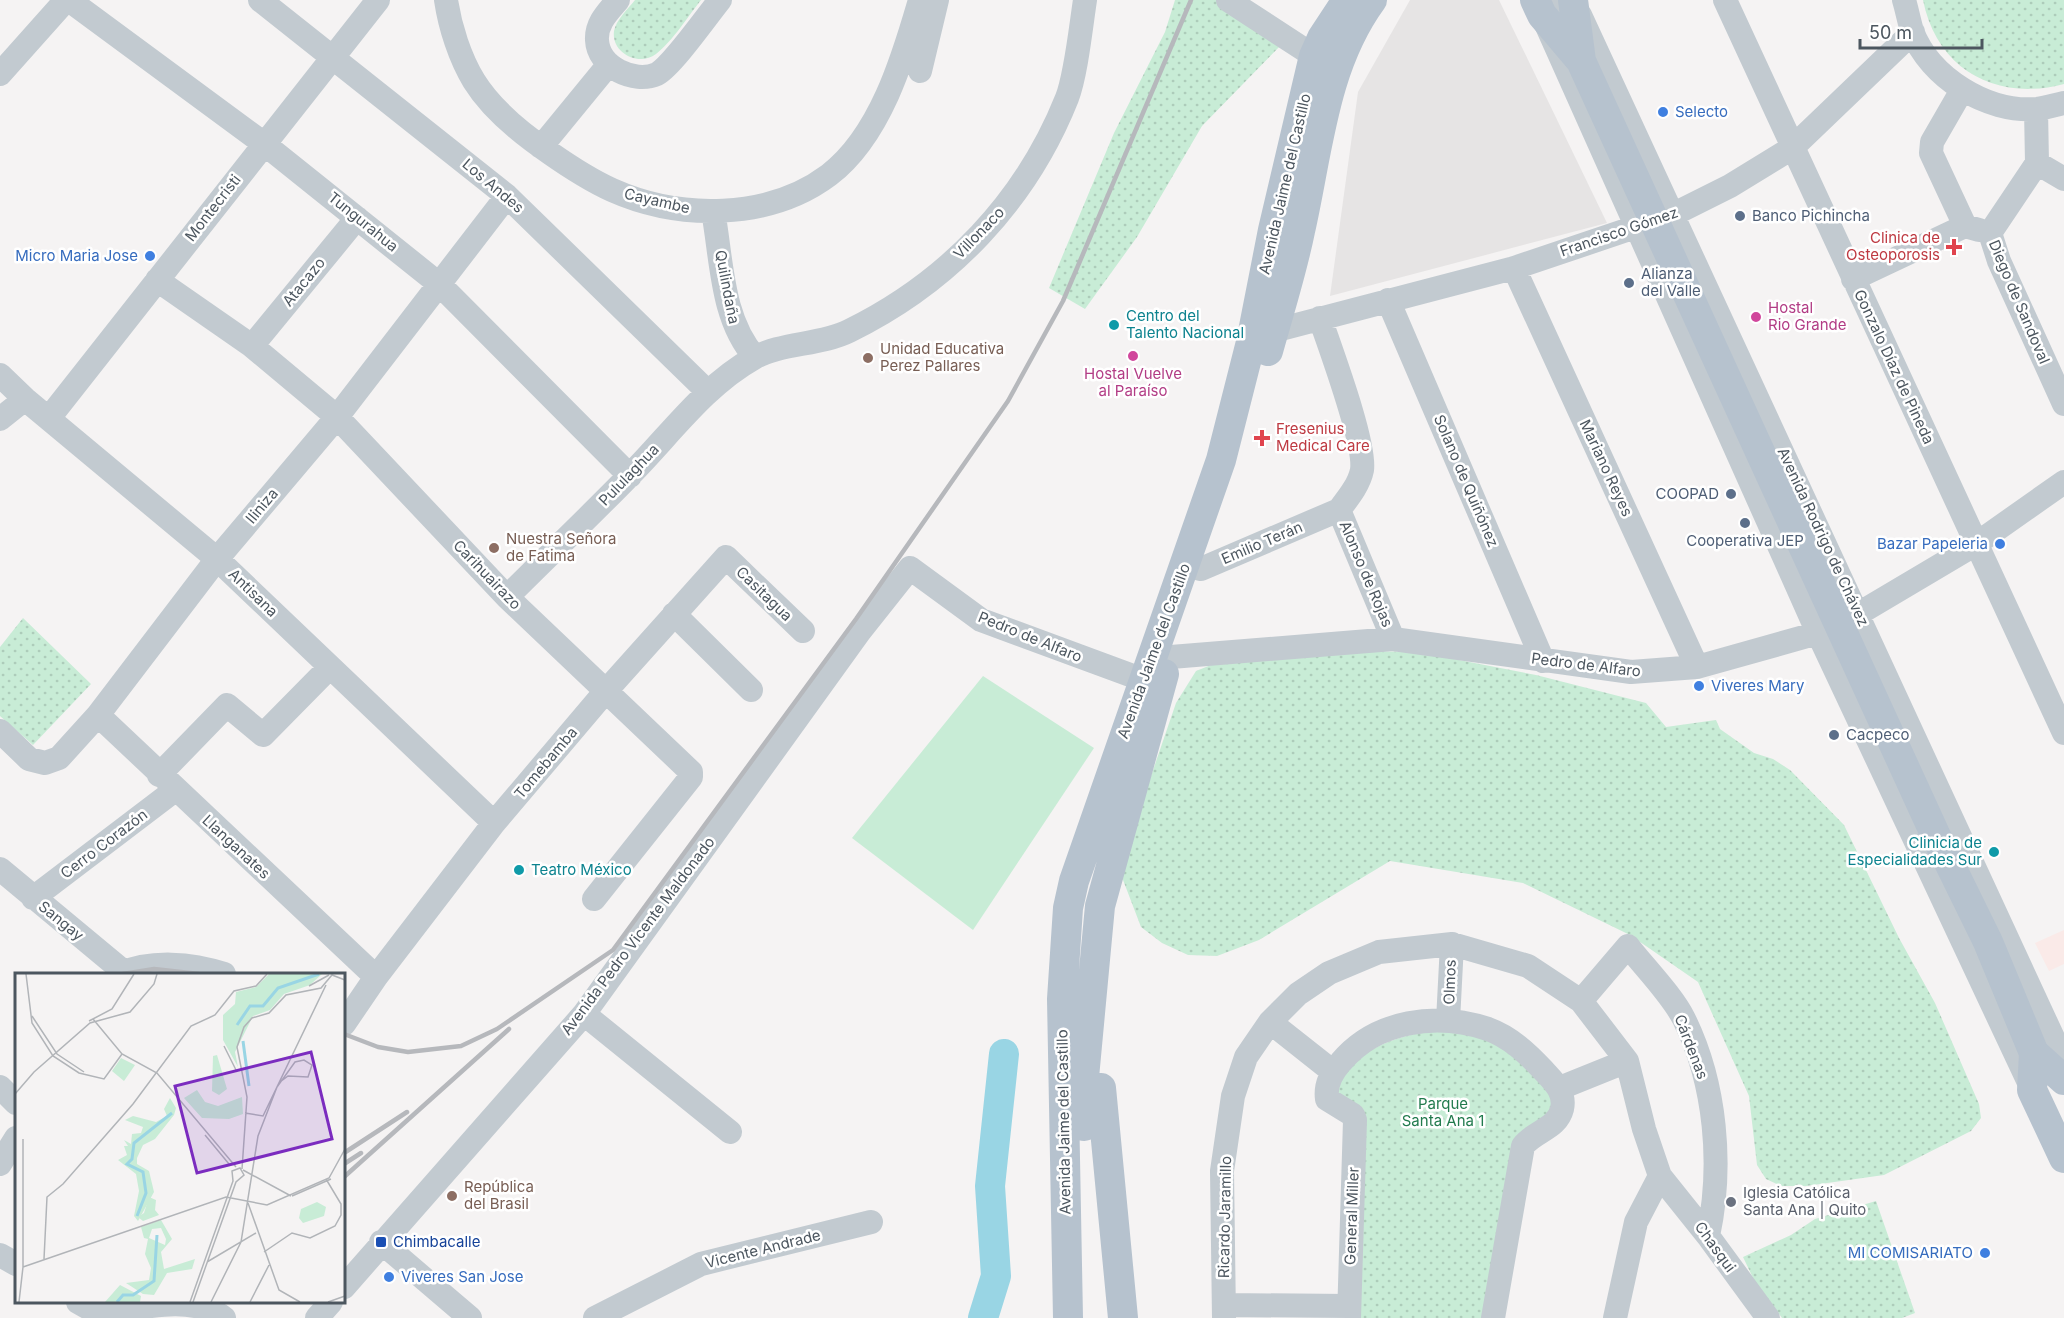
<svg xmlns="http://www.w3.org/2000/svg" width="2064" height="1318" font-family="Inter,sans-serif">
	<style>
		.education { fill: #e6e4e4 }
		.medical { fill: #faeae8 }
		.park { fill: url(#park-dots) }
		.garden { fill: #c8ecd6 }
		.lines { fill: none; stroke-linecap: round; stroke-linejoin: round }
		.river { stroke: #99d5e4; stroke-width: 30 }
		.minor { stroke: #c2cad0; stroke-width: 24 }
		.major { stroke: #b6c2ce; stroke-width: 30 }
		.rail { stroke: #b6b8bc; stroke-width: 4.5 }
		.shop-dot { fill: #3f7fe0; stroke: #fff; stroke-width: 2 }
		.service-dot { fill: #5c6f8a; stroke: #fff; stroke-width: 2 }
		.health-dot { fill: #e0444e; stroke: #fff; stroke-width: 2 }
		.hotel-dot { fill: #d1479c; stroke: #fff; stroke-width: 2 }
		.culture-dot { fill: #0f9aa8; stroke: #fff; stroke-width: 2 }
		.education-dot { fill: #8d6e63; stroke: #fff; stroke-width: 2 }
		.worship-dot { fill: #6b7280; stroke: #fff; stroke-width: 2 }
		.transit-dot { fill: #1a4fb4; stroke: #fff; stroke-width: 2 }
		.labels { text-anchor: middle; stroke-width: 5; stroke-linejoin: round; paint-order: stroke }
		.shop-label { font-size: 15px; fill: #366cbe; stroke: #fff; text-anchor: start }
		.street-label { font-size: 15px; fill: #4c565f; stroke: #fff }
		.service-label { font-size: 15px; fill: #4e5e75; stroke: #fff; text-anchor: start }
		.health-label { font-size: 15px; fill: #be3a42; stroke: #fff; text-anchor: end }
		.hotel-label { font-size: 15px; fill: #b23c85; stroke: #fff; text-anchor: start }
		.culture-label { font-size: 15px; fill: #0d838f; stroke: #fff; text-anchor: start }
		.education-label { font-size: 15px; fill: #785e54; stroke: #fff; text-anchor: start }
		.park-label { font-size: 15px; fill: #227b4e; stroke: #fff }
		.worship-label { font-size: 15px; fill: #5b616d; stroke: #fff; text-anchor: start }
		.transit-label { font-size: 15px; fill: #164399; stroke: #fff; text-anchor: start }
		.inset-river { fill: none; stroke: #99d5e4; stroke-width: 3 }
		.inset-road { fill: none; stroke: #b1b4b8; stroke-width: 1.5 }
		.view { fill: #7b2cbf; fill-opacity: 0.15; stroke: #7b2cbf; stroke-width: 3 }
		.inset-edge { fill: none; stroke: #4c565f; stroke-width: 3 }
	</style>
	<defs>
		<pattern id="park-dots" width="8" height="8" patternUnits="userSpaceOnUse" patternTransform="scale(1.5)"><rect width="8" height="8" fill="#c8ecd6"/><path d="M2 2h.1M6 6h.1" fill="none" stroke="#adccba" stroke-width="1.8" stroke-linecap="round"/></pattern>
	</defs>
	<rect width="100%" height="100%" fill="#f5f3f3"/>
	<path class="education" d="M1410,0h89l108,223 -277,73 28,-204z"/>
	<path class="medical" d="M2064,930v34l-15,7 -14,-28z"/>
	<path class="park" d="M635,0h66c-12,15 -29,42 -45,54 -17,13 -45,-1 -42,-23 2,-11 14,-22 21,-31z
		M1175,0h44l65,42 -82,84 -65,111 -52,72 -36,-21 65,-155 51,-101z
		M1923,0h141v84c-67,18 -127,-14 -141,-84z
		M23,618l68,66 -58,61 -33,-29v-69z
		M1364,651l54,1 118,23 110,28 20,24 50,-7 4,9 34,24 19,6 17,11 54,55 55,113 36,65 44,101 2,14 -10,13 -87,44 -78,11h-25l-15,-7 -9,-14 -8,-69 -51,-114 -68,-47 -107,-52 -133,-22 -131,79 -42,16 -29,-1 -26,-12 -21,-16 -21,-55 7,-26 49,-143 20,-32 15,-6z
		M1437,1030l34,1 40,19 42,46 -2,23 -29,16 -40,183h-123l2,-155 -33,-74c32,-39 60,-52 109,-59z
		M1876,1201l39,112 -13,5h-120l-28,-38 -11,-23 48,-22 24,-16z"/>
	<path class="garden" d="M983,676l111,72 -121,182 -121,-92z"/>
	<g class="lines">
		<path class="river" d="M983,1318l13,-42 -6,-90 14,-132"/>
		<path class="minor" d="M69,0l194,143 176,141 191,192
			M260,0l247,196 201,196
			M446,0c4,27 14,58 28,81 18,29 48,53 76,72 20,14 40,27 62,37 67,30 157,30 217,-15 51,-39 74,-116 91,-175
			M618,0c-10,12 -22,23 -21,40 1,27 37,44 60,34 15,-8 50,-58 63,-74
			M1228,0l86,56
			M1574,0l-32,15 276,618 214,456
			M1725,0l339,733
			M1904,0c3,10 5,21 8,31 18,47 75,82 125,78 9,-1 18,-4 27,-6
			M1580,15l475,1027 8,36
			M920,71l17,-71
			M0,74l66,-74
			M1962,90l-30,52 -1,11 34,73
			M541,147l68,-83
			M2037,163l27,16
			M713,211c9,49 8,108 42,146
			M1990,233l9,28 65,143
			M1990,233l47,-70 -1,-54
			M1514,268l183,399
			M1853,279l112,-53 14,4
			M157,280l95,66 85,71 170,180 184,175v5l-97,122
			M1388,300l155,361
			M1320,318c10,30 46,125 42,152 -3,15 -14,28 -23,40
			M1258,335l256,-67 160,-54 56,-28 62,-38 121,-116
			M252,346l105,-128
			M0,375l25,24 192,160 277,264
			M49,418l329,-418
			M0,419l25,-20
			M1339,510l54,129
			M1185,565l16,4 138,-59
			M507,597c40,-40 82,-80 122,-121 40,-40 75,-90 125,-118 26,-15 67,-13 95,-27 100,-49 177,-130 218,-233 9,-23 14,-72 18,-98
			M674,614l77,76
			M1151,656l20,1 222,-18 238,33 66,-5 121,-34 40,-19 118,-70 88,-62
			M98,715l278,262
			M0,731l29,28 16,4 14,-5 39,-43 119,-156 120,-142 170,-221
			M159,775l68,-70 36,30 67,-68
			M0,869l124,103
			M33,898l142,-108
			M119,974c32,-14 72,-11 105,0
			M1581,1001l47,-55c17,22 44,49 56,73 32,65 39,147 24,217
			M584,1014l146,118
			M1448,1021l4,-77
			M1270,1022l62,49
			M344,1024l32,-47 118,-154 111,-131 121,-135 77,74
			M0,1087l16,16
			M1560,1088l67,-27
			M0,1164l16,-26
			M381,1242l89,76
			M0,1255l16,9
			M344,1287l240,-273 276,-383 50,-63 71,52 179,66
			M78,1302l21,12
			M1224,1305l125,1
			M95,1318l4,-4c38,-5 92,-21 125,4
			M317,1318l14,-16
			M595,1318l106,-54 170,-42
			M1224,1318l-2,-147 11,-75 13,-39 24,-35 28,-28 31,-21 50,-21 73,-8 76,22 53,35 46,60 17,68 16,47 48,60 60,82
			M1349,1318l6,-198 -2,-5 -26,-16c-2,-14 5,-27 14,-37 35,-42 96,-50 147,-33 22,8 39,24 55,41 10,11 23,22 19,39 -5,20 -28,22 -39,37l-30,172
			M1615,1318l21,-96 24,-46"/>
		<path class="major" d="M1535,0l7,15 39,46 354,773 53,108 46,111 -2,37 32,68
			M1573,0l8,61
			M1268,351c11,-40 24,-80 32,-120 18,-79 23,-164 72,-231
			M2034,1053l30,27
			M1101,1088l22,230
			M1084,1126l-1,-38 17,-182 64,-232
			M1068,1318l-6,-319 6,-91 6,-27 147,-421 30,-118 22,-112 41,-174 8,-18 25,-38"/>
		<path class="rail" d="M123,974l31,-5 45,5
			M344,1034l34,13 30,5 53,-6 36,-17 116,-79 243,-331 152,-218 55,-100 128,-301
			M344,1153l63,-41
			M344,1164l17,-11
			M344,1177l165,-148"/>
	</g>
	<g class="shop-dot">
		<circle cx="1663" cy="112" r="6"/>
		<circle cx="150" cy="256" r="6"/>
		<circle cx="2000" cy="544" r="6"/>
		<circle cx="1699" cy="686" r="6"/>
		<circle cx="1985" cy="1253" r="6"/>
		<circle cx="389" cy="1277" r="6"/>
	</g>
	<g class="service-dot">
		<circle cx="1740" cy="216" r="6"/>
		<circle cx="1629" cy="283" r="6"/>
		<circle cx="1731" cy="494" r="6"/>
		<circle cx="1745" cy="523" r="6"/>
		<circle cx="1834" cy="735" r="6"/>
	</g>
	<g class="health-dot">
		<path d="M1951 238h6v6h6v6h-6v6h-6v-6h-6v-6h6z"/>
		<path d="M1259 429h6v6h6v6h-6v6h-6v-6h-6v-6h6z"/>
	</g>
	<g class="hotel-dot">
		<circle cx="1756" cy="317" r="6"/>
		<circle cx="1133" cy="356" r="6"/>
	</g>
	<g class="culture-dot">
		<circle cx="1114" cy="325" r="6"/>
		<circle cx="1994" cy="852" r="6"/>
		<circle cx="519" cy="870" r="6"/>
	</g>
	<g class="education-dot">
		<circle cx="868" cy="358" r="6"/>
		<circle cx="494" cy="548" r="6"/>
		<circle cx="452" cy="1196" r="6"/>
	</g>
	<circle class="worship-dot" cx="1731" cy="1202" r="6"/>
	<rect class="transit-dot" x="375" y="1236" width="12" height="12" rx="3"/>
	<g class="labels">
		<g class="shop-label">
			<text x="1675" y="117">Selecto</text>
			<text x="138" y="261" text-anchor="end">Micro Maria Jose</text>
			<text x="1988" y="549" text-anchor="end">Bazar Papeleria</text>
			<text x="1711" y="691">Viveres Mary</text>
			<text x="1973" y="1258" text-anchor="end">MI COMISARIATO</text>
			<text x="401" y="1282">Viveres San Jose</text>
		</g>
		<g class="street-label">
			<text transform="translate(1285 184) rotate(-77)" y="5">Avenida Jaime del Castillo</text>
			<text transform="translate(493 186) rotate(40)" y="5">Los Andes</text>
			<text transform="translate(657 201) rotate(13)" y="5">Cayambe</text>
			<text transform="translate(213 208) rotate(-52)" y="5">Montecristi</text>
			<text transform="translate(363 222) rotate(39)" y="5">Tungurahua</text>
			<text transform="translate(1619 232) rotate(-19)" y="5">Francisco Gómez</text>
			<text transform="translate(979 233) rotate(-46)" y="5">Villonaco</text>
			<text transform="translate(304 282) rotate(-51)" y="5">Atacazo</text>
			<text transform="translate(727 287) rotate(79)" y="5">Quilindaña</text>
			<text transform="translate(2019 302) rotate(67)" y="5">Diego de Sandoval</text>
			<text transform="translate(1894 367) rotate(65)" y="5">Gonzalo Díaz de Pineda</text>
			<text transform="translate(1606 468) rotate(65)" y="5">Mariano Reyes</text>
			<text transform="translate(629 475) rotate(-46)" y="5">Pululaghua</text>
			<text transform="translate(1466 481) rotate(67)" y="5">Solano de Quiñónez</text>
			<text transform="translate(262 506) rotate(-50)" y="5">Iliniza</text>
			<text transform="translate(1823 537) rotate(65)" y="5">Avenida Rodrigo de Chávez</text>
			<text transform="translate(1262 543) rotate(-23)" y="5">Emilio Terán</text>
			<text transform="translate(1366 574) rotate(67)" y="5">Alonso de Rojas</text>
			<text transform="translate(487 575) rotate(46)" y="5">Carihuairazo</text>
			<text transform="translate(253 593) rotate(44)" y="5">Antisana</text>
			<text transform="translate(764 594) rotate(44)" y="5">Casitagua</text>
			<text transform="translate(1030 637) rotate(22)" y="5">Pedro de Alfaro</text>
			<text transform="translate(1154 651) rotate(-70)" y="5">Avenida Jaime del Castillo</text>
			<text transform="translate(1586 665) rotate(7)" y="5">Pedro de Alfaro</text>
			<text transform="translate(546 763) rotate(-50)" y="5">Tomebamba</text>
			<text transform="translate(104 844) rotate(-37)" y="5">Cerro Corazón</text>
			<text transform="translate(236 847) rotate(43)" y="5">Llanganates</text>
			<text transform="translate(61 921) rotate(39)" y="5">Sangay</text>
			<text transform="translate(638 936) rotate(-53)" y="5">Avenida Pedro Vicente Maldonado</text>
			<text transform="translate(1450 982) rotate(-88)" y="5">Olmos</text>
			<text transform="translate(1691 1047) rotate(69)" y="5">Cárdenas</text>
			<text transform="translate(1064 1122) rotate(-91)" y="5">Avenida Jaime del Castillo</text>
			<text transform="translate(1352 1216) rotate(-88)" y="5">General Miller</text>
			<text transform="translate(1225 1217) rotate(-89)" y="5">Ricardo Jaramillo</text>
			<text transform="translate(1715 1247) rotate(54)" y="5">Chasqui</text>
			<text transform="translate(763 1249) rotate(-14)" y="5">Vicente Andrade</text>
		</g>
		<g class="service-label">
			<text x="1752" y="221">Banco Pichincha</text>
			<text x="1641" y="279">Alianza<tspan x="1641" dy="17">del Valle</tspan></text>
			<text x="1719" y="499" text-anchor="end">COOPAD</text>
			<text x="1745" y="546" text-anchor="middle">Cooperativa JEP</text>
			<text x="1846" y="740">Cacpeco</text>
		</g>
		<g class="health-label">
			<text x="1940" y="243">Clinica de<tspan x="1940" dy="17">Osteoporosis</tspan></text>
			<text x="1276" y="434" text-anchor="start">Fresenius<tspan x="1276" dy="17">Medical Care</tspan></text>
		</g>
		<g class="hotel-label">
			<text x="1768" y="313">Hostal<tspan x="1768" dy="17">Rio Grande</tspan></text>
			<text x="1133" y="379" text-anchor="middle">Hostal Vuelve<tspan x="1133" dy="17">al Paraíso</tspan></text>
		</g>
		<g class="culture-label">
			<text x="1126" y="321">Centro del<tspan x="1126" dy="17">Talento Nacional</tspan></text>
			<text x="1982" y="848" text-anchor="end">Clinicia de<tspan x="1982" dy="17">Especialidades Sur</tspan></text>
			<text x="531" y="875">Teatro México</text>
		</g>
		<g class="education-label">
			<text x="880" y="354">Unidad Educativa<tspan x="880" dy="17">Perez Pallares</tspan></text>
			<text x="506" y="544">Nuestra Señora<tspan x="506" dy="17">de Fatima</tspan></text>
			<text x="464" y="1192">República<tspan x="464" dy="17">del Brasil</tspan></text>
		</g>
		<g class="park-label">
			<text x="1443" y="1109">Parque<tspan x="1443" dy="17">Santa Ana 1</tspan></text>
		</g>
		<g class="worship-label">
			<text x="1743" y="1198">Iglesia Católica<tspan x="1743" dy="17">Santa Ana | Quito</tspan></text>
		</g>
		<g class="transit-label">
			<text x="393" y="1247">Chimbacalle</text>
		</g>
	</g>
	<g transform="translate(15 973)">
		<rect width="330" height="330" fill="#f5f3f3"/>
		<path d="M254,1h53l-12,11 -26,9 -14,16 -17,6 -18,36 3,15 -15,-27v-25l12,-11 1,-12 20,-5zM155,125l6,10 -2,7 -19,24 -12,6 -6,13v6l12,7 5,21 -16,29 -4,-5 5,-25 -3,-17 -18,-14 9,-5 -3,-9h4l-4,-6 7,4 1,-10 9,-1 2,-6 -18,-7 8,-4 23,6 11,-6 -3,-7z" fill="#c8ecd6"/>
		<path d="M202,82l10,34 -8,6 -7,-4 1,-35zM106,85l14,7 -11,16 -12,-10zM182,117l8,12 13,4 24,-9 1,17 -14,5 -27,-1 -18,-20zM134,224l7,3 -1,10 4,5 -16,6 -5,-4 6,-4zM146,247l11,19 -11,13 3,17 31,-10 -3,10 -25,4 -13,22 -11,-1 -17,-11 23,-3 2,-12 -6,-14 3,-15 -4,-1 -3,-11zM146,255l5,11 -1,6 -16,-7 3,-9zM105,312l21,11 -1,6h-35z" fill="#c8ecd6" fill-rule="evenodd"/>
		<path d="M302,229l9,5 -2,9 -21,7 -4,-5 2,-9z" fill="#c8ecd6"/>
		<path class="inset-river" d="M222,52l13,-19h13l15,-18 41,-14M228,68l6,45M122,243l9,-23 -3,-21 -16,-8 5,-5 2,-16 38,-30M102,329l6,-7h10l21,-14 3,-46"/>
		<path class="inset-road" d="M11,1l6,49 21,33 26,17 25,6 18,-25M294,13l20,-11M17,43l25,38 27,18M78,46l29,35 35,19 79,94M74,48l23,-12 22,-35M209,73l13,26M0,121l19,-22 56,-49 40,-11 24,-28 3,-10M230,140l18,3 63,-131M190,162l24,29M227,196l5,-72 -10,-50 7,-20 8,-9 17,-5 17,-18 35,-7 11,-13 13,5M228,197l48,26M277,223l39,-17M233,230l31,87 21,12M249,279l28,-19 18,5 25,-12 6,-11v-11l-15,-25M29,286l3,-62 16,-13 70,-80 58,-78 24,-11 19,-24 22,-5 11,-12M192,289l49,-29M8,294l203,-70 41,8 62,-27 16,-29M4,329l4,-35v-128M175,329l43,-121 -1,-10 8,-3 4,7 -8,7 -43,120M196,329l30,-60 17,-106 19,-49 18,-25 9,-2 8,5 -4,12 -20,-1 -8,6M235,329l19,-37M313,329l17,-6"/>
		<path class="view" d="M296,79l21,87 -135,34 -22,-87z"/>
		<rect width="330" height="330" class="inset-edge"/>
	</g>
	<path d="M1860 39v9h122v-9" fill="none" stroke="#4c565f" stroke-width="3"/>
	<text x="1869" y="39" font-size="18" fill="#4c565f" stroke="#ffffff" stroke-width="4.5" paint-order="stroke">50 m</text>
</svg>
